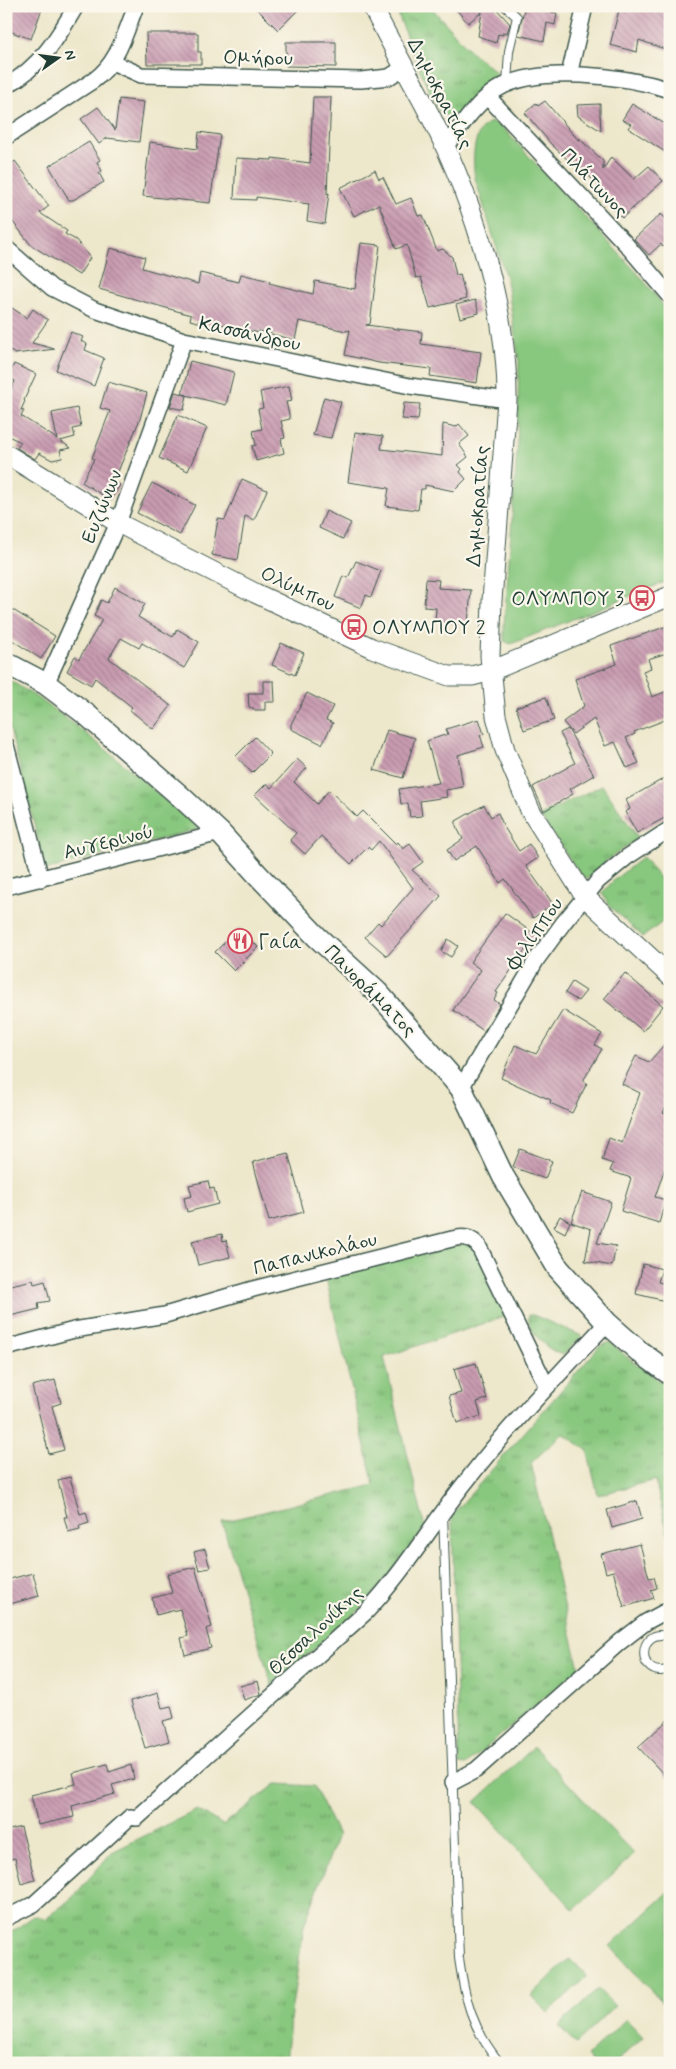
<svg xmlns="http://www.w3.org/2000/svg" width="676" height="2069" font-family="Mynerve,sans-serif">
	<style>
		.grass { fill: url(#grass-tufts); stroke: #548259 }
		.green { fill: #88c77e; stroke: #548259 }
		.building { fill: url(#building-back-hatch) }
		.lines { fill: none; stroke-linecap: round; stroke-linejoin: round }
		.service-casing { stroke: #3e564b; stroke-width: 10 }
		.minor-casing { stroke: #3e564b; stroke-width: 18 }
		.tertiary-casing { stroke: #3e564b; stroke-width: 21 }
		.secondary-casing { stroke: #3e564b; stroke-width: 24 }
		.service { stroke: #fff; stroke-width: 8 }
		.minor { stroke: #fff; stroke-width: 15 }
		.tertiary { stroke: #fff; stroke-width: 19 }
		.secondary { stroke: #fff; stroke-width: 21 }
		.labels { text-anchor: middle; stroke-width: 4.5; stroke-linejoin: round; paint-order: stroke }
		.street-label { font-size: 20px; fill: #1f3d34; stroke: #fbf7ec }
		.poi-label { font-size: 20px; fill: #1f3d34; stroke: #fbf7ec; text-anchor: start }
	</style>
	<defs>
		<pattern id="grass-tufts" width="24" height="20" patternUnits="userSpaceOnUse" patternTransform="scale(1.25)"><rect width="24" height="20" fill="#88c77e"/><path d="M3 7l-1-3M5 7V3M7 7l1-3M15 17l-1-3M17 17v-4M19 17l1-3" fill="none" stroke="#6fa368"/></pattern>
		<pattern id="building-back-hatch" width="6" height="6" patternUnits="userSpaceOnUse" patternTransform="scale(1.25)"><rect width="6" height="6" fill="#c99bb1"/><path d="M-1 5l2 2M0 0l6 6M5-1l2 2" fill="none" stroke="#a38091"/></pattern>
	</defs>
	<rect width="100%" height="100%" fill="#fbf7ec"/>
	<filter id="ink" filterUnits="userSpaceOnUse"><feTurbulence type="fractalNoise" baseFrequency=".02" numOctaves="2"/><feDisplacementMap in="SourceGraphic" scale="10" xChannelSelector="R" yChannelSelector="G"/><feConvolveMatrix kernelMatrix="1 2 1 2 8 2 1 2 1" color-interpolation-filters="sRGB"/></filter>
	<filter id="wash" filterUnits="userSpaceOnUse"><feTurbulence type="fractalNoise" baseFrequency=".0096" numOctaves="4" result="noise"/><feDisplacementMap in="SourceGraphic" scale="20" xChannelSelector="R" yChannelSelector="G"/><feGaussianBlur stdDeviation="1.12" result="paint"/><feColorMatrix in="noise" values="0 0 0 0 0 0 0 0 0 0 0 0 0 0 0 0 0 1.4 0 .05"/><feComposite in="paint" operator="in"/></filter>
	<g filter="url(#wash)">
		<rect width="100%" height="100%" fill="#ede7cb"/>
		<path class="grass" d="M395,6h35l42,47 25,20 -37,39c-10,7 -17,5 -23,-5l-22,-48z
			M6,678c70,42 131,98 193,151l-153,41 -40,-156z
			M602,785l36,53 -32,23 -19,18 -5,-3 -42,-60z
			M643,857l27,35v24l-27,21 -33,-30 -8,-14 13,-14z
			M461,1244h12l36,71 -125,42 41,171 -59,76 -94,82 -50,-164 152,-37 -48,-207z
			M529,1315h4l49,21 -19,19c-14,-3 -38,-25 -34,-40z
			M610,1342l18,16 42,30v154l-15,-62 -57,15 -11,-45 -24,-17 -32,30 48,205 -113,97 -7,-1 -7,-245 3,-7 144,-165z
			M276,1784l38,2 24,49 -34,90 -14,95 -4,43h-280v-127l28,-20 12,3 27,-22 39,-45 85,-42 26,15z"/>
		<path class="green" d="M492,122l11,6 23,25 113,122 31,39v266l-159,64 -7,-3v-15l13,-173 2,-91 -12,-81 -32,-103c-3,-16 -3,-51 17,-56z
			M534,1747l100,107 -60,56 -99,-108z
			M670,1891v120l-60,-65z
			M570,1958l17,18 -39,37 -17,-17z
			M598,1989l17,17 -39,38 -17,-18z
			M626,2019l17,18 -28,26h-22l-6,-7z"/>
		<g id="blocks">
			<path class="building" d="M6,6h37l-12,33 -25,-9z
				M254,6h48l-24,24z
				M453,6h41l16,18 -3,9 -4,-1v3l-5,-1 -2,9 -18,-7 4,-24 -14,11z
				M525,6h26l-1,6 7,1 -2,12 -8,-2 -3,18 -26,-6z
				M620,6h31l19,7v38l-31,-11 -2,12 -27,-7z
				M146,33h52v19h3v12h-54z
				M286,42h50v25l-50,-1z
				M313,97h18l-4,97 2,-1 -4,31 -18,-3 2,-17 -53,-7v3l-22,-1 2,-41 36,2v-2l38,5z
				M119,99l25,3 -5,40 -32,-4 -8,6 -18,-25 17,-12 17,23z
				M545,101l34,40v-3l24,23v9l8,-13 23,22 15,-13 14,15 -41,37 -14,-15 5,-4 -43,-41 -2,2 -17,-16 -26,-31 11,-10 2,3z
				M600,104v10l1,17 -23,-15 -1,-11z
				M632,104l38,23v28l-42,-27 3,-4 -9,-4z
				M199,132l21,3 -10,68 -67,-7 7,-54 47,7z
				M89,142l11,18 -3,2 5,9 -3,2 5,9 -31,18h-4l-20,-34z
				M15,161l34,45 -9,7 27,18 -2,3 11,6 14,18 -11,17 -48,-30 -25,-32v-45z
				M375,170l4,9 4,-2 13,27 15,-6 7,18 5,-1 14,36 6,-2 9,8 4,18 4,-1 6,25 -36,9 -9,-31 -5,1 -9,-33 -11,4 -17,-45 -25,12 -14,-28z
				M661,214l9,9v18l-7,6 -2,-3 -12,11 -15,-16z
				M361,243l19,2 -10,79 -4,1 56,7 -1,12 60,8 -4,31 -47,-7 1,-7 -52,-6 -34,-8 5,-25 -4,1 -47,-10 -4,19 -36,-9v2l-38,-9 -1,4 -30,-8 1,-5 -92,-26 11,-41 35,9 -3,11 56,16 2,-11 39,9 2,-8 29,7 -1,2 44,11 2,-13 40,8z
				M475,300l4,13 -19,5 -4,-13z
				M6,304l21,14 6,-9 15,11 -16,23 23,6 -40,5 -9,-6z
				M71,332l12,5 -2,4 6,3 -2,6 19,8 -10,28 -38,-16z
				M190,361l44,11 -8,33 -44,-11z
				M14,364l22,10 -12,26 1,1 -4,9 3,1 -3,5 36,23 -5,-26 25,-5 4,19 -8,2 2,8 -15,4 11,7 -11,2 2,8 -10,2 -13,-7 -4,6 -18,-11 4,-6 -15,-7v-36l9,-18 -7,-4z
				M108,382l39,11 -7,26 -26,62 6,4 -10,15 -28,-18 12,-23 -2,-1 18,-47 -10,-3z
				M289,386l3,15 -6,1 4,17 -9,2 4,17 -4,1 3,14 -28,8 -4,-15 4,-1 -3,-14 9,-2 -4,-20 5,-1 -3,-16z
				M175,392l12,3 -3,15 -14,-3z
				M324,397l17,5 -10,36 -18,-3z
				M404,403l16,1 -2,16 -16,-1z
				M178,415l29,13 -19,43 -29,-13z
				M443,424l13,3 3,-3 10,12 -10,8 9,13 -10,8 4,4 -2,3 6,7 -12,12 -29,-6v4h-4l-3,21 -32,-4 3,-18 -41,-6 7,-50 28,4 -2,13 61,7z
				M242,479l25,11 -13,30 -9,-4 -7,44 -26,-5 6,-36 7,1z
				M152,483l43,22 -15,30 -43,-22z
				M326,511l25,12 -8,16 -24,-11z
				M356,561l25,10 -10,26 -5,-2 -5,13 -26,-11 8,-21 5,2z
				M426,579l13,1 -1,8 33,2 -3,34 -33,-2 1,-14 -12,-1z
				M115,587l30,17 -7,13 35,20 4,-8 22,13 -15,26 -42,-25 -3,5 -18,-10 -12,20 62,48 -18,23 -23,-19 2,-3 -37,-29 -4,7 -24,-14 8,-15 4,3 23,-39 -8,-4 7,-16 6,3z
				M6,607l7,3 42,26 -14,23 -35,-23z
				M670,625v27l-22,7 3,9 -8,3 9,26 18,-7v28l-36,14 1,2 -9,4 13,25 -12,5 -12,-26 -10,4 -11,-27 -21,15 -10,-12 21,-16 -9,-27 42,-15 -6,-18z
				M281,643l23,10 -9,22 -23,-10z
				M263,681h11l1,21h-10v8h-10l-6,-3 -1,-14h15z
				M307,693l26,13 -7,14 7,3 -11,21 -31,-15v-5z
				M546,697l8,23 -30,10 -8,-23z
				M479,719l5,15 -4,1 4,12 -26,8 5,32 -17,3 1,7 -27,4 2,15 -12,1 -2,-14 -7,1 -2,-15 40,-6 -12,-42 21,-7 -2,-5z
				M568,729l26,46 -24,14 3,5 -29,17 -11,-24 42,-24 -15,-30z
				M387,730l28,8 -12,40 -29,-8z
				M255,737l16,17 -19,19 -16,-17z
				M297,759l10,9 -13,14 23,22 12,-14 28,27 6,-6 33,33 2,-2 5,7 7,-5 13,18 -11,8 29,26 -54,60 -22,-19 13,-15 3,3 32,-37 -34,-47 -8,9 -3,-3 -17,17 -30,-28 -16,18 -15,-14 6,-7 -41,-38 12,-12 4,5z
				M670,775v40l-33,18 -12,-21 5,-3 -4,-9z
				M484,805l7,12 7,-4 6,14 15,24 10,-7 9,14 -12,8 27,38 -20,14 -28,-39 -5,4 -23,-37 -23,15 -7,-11 16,-11 -7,-13v-5z
				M505,913l33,24 -11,14 -2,-1 -29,42 2,1 -4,7 6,4 -16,27 -31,-21 28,-40 -11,-8z
				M239,928l19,19 -24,24 -19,-19z
				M448,939l10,7 -7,11 -10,-6z
				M625,973l38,33 -20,25 -39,-32z
				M572,982l14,9 -8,10 -13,-8z
				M563,1010l39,24 -7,11 7,4 -19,32 4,2 -15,30 -22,-10 1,-3 -50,-22 14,-33 21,9z
				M670,1038v62l-7,13 7,3v37l-15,44 11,3 -7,23 -38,-12 10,-33 -21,-7 3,-7 -11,-4 7,-22 13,5 18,-50 -18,-9 14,-28 13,6z
				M520,1149l32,12 -7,18 -32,-12z
				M288,1153l16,59 -35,9 -16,-59z
				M208,1181l2,8 4,-1 4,16 -31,8 -3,-14 8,-2 -3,-11z
				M582,1192l29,10 -14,41 19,3 -4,20 -27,-5 6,-32 -20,-7z
				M560,1216l10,6 -5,11 -11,-6z
				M222,1234l1,7 3,-1 4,17 -32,8 -6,-24z
				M643,1264l19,5 -4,13 12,3v17l-34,-8z
				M33,1280l1,4 11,-3 5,20 -12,2 1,6 -33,8v-31z
				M476,1363l11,36 -10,3 4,14 -24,7 -8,-27 12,-3 -7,-24z
				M55,1380l6,23 -9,3 12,44 -15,4 -17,-68z
				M70,1477l10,37 6,-2 3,11 -10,3 1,3 -12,3 -4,-15h3l-9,-37z
				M637,1501l5,18 -30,9 -5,-18z
				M640,1544l9,34 5,-1 3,11 -6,2 3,8 -30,9 -11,-36 -7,2 -5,-19z
				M205,1549l5,19 -11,2 -5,-18z
				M195,1567l17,60 -6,2 5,19 -26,7 -4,-17 7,-2 -8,-27 -24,6 -4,-17 20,-5 -5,-19z
				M33,1573l6,23 -33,9v-25z
				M258,1681l3,13 -17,6 -4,-14z
				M158,1693l4,15 9,-2 3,12 -11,3 6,20 -24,7 -14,-47z
				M670,1718v63l-32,-34z
				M107,1764l2,8 22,-7 3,14 -22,6 3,9 -43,12 2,11 -36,8 -7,-30 45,-11 -3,-11z
				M21,1827l14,53 -14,4 -6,-26 -9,2v-29z"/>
		</g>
	</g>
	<g filter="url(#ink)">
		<use href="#blocks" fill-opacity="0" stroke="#3e564b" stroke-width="1"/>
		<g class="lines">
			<defs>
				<path id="service" d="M505,6l12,11 -8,34 -2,33
					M443,1514l16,444c6,42 13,71 41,105
					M670,1637c-34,-13 -35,45 0,32"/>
				<path id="minor" d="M112,62l29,13 220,5 28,-3 14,-9
					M569,75l16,-69
					M6,86c34,-19 51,-47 70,-80
					M488,97l137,146 45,53
					M6,137l88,-57c24,-17 31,-47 42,-74
					M445,147c15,-19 30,-43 51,-57 40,-26 130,-14 174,0
					M6,248l46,40 43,22 89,30 226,46 97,14
					M46,684l72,-161 66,-183
					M6,745l35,134
					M6,887l214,-54
					M461,1088l76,-129 27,-37 34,-41 29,-24 43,-28
					M6,1348l68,-18 91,-15 88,-26 199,-50c11,-3 18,-2 26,6l69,142
					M453,1782l23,-12 144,-128 26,-20 24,-13
					M6,1918l28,-14 96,-87 7,1 229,-206c39,-41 67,-90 102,-133 43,-55 91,-105 139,-156"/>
				<path id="tertiary" d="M372,6c16,32 33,63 50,94 46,85 86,202 85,300l-15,201 -2,55 6,60 9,34 25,60 55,87 85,79
					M6,454l112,69 137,70 117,55 77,28h23l19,-5 179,-75"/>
				<path id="secondary" d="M6,663l40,21 41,31 92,80 41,38 37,41 60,63 60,55 84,96 42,88 55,92 49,55 33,29 30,22"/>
			</defs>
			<use href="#service" class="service-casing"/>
			<use href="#minor" class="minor-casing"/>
			<use href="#tertiary" class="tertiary-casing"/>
			<use href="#secondary" class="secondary-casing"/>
			<use href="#service" class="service"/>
			<use href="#minor" class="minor"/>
			<use href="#tertiary" class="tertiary"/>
			<use href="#secondary" class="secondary"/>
		</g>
	</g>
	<defs>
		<symbol id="bus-ring" viewBox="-11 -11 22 22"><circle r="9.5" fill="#fbf7ec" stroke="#d1495b" stroke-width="1.5"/><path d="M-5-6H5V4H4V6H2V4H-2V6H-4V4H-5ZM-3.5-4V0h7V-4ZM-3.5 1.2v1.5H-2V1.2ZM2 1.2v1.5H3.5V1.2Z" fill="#d1495b"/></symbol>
		<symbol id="restaurant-ring" viewBox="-11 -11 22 22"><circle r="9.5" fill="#fbf7ec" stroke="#d1495b" stroke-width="1.5"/><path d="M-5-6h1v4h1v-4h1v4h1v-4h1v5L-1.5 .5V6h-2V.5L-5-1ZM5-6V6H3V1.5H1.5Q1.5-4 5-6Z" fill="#d1495b"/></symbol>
	</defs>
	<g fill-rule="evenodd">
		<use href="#bus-ring" x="628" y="584" width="28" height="28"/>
		<use href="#bus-ring" x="340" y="613" width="28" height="28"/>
		<use href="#restaurant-ring" x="226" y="927" width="28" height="28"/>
	</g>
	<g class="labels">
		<g class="street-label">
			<text transform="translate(258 57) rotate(1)" y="7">Ομήρου</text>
			<text transform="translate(441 93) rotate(63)" y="7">Δημοκρατίας</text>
			<text transform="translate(595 182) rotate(46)" y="7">Πλάτωνος</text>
			<text transform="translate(250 333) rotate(12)" y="7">Κασσάνδρου</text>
			<text transform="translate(101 506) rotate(-68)" y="7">Ευζώνων</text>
			<text transform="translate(477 506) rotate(-86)" y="7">Δημοκρατίας</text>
			<text transform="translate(298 588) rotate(25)" y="7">Ολύμπου</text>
			<text transform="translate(108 841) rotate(-14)" y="7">Αυγερινού</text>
			<text transform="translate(534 933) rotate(-55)" y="7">Φιλίππου</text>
			<text transform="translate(371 990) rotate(45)" y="7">Πανοράματος</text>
			<text transform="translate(315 1253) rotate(-14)" y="7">Παπανικολάου</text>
			<text transform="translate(315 1630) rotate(-43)" y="7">Θεσσαλονίκης</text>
		</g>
		<g class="poi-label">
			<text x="624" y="605" text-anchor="end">ΟΛΥΜΠΟΥ 3</text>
			<text x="372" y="634">ΟΛΥΜΠΟΥ 2</text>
			<text x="258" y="948">Γαία</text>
		</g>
	</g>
	<rect width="676" height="2069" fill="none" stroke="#fbf7ec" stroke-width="25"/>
	<g transform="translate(58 58) rotate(76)" stroke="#fbf7ec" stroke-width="4" paint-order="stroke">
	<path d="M0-4L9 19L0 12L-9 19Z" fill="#1f3d34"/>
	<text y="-8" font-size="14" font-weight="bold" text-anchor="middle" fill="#1f3d34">N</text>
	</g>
</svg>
